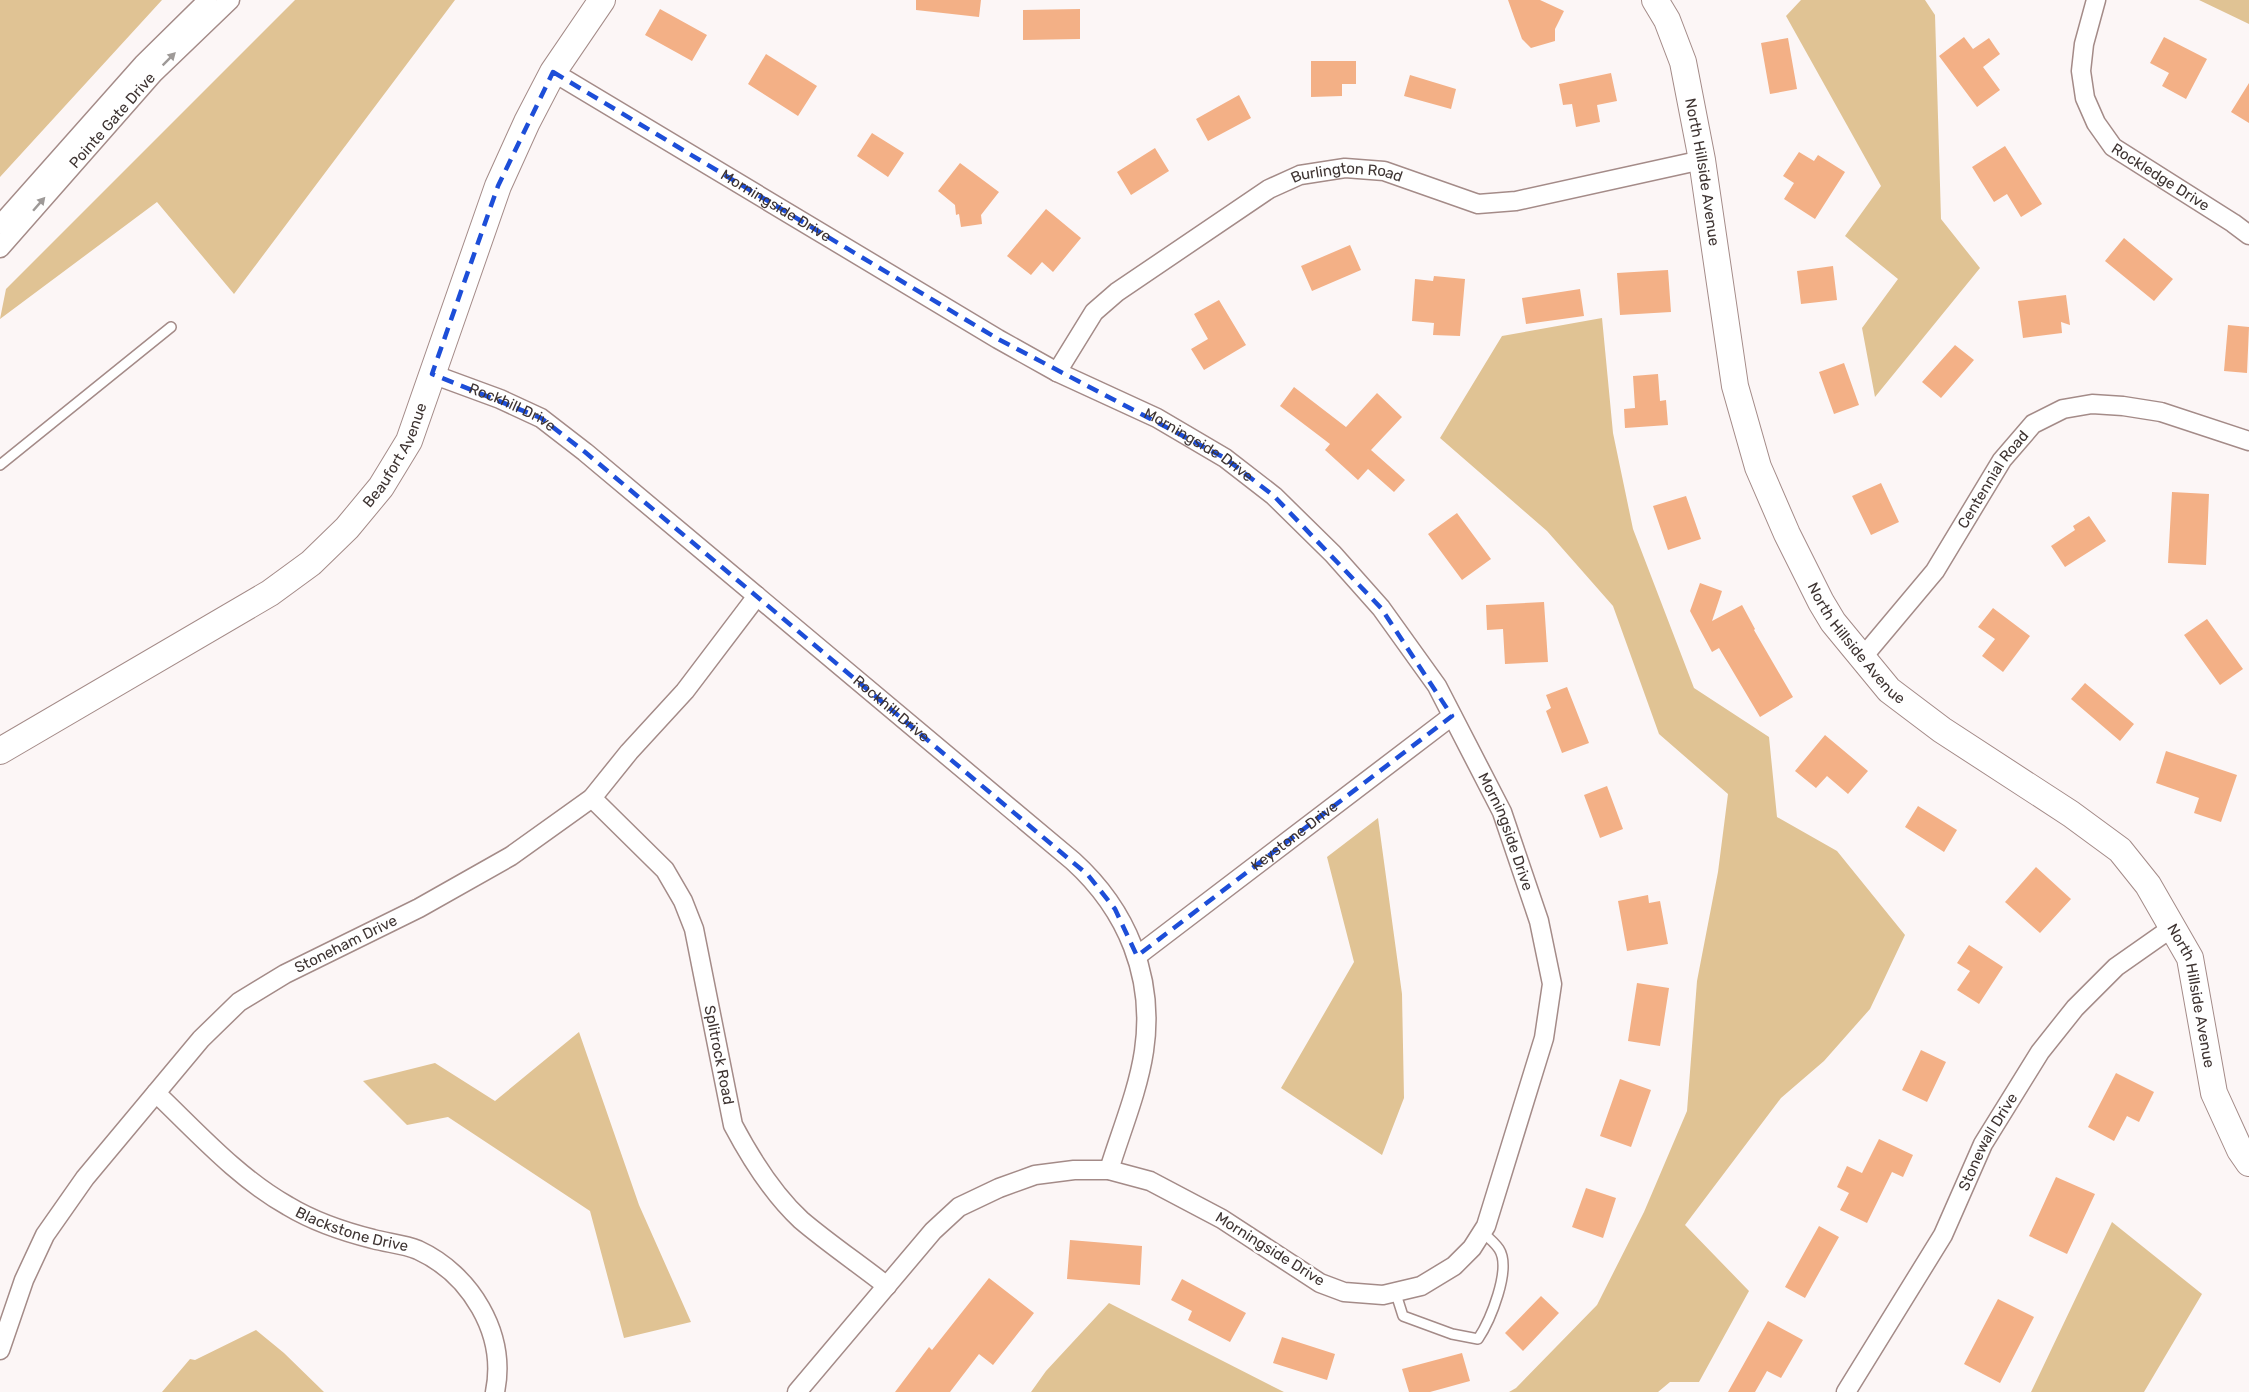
<svg xmlns="http://www.w3.org/2000/svg" width="2249" height="1392" font-family="Rubik,sans-serif">
	<style>
		.green { fill: #e0c394 }
		.building { fill: #f3b086 }
		.lines { fill: none; stroke-linecap: round; stroke-linejoin: round }
		.lane-casing { stroke: #a48b88; stroke-width: 12 }
		.street-casing { stroke: #a48b88; stroke-width: 21 }
		.secondary-casing { stroke: #a48b88; stroke-width: 28 }
		.lane { stroke: #fff; stroke-width: 9 }
		.street { stroke: #fff; stroke-width: 18 }
		.secondary { stroke: #fff; stroke-width: 26 }
		.oneway { fill: #9e9a98 }
		.marked { fill: none; stroke: #1d4ed8; stroke-width: 4.5; stroke-dasharray: 12 8; stroke-linejoin: round }
		.labels { text-anchor: middle; stroke-width: 5; stroke-linejoin: round; paint-order: stroke }
		.street-label { font-size: 15px; fill: #3e3432; stroke: #fff }
	</style>
	<rect width="100%" height="100%" fill="#fcf6f6"/>
	<path class="green" d="M0,0h162l-162,177z
		M295,0h160l-221,294 -77,-92 -157,117 6,-30z
		M1801,0h124l10,15 6,204 39,49 -105,129 -13,-69 36,-49 -53,-43 36,-50 -95,-170z
		M2199,0h50v24z
		M1602,318l11,115 20,96 61,159 75,49 8,80 60,34 68,84 -35,74 -46,52 -43,37 -96,127 64,66 -50,91h-29l-12,10h-149l7,-4 81,-83 47,-93 43,-101 10,-130 21,-109 10,-78 -69,-60 -46,-128 -66,-75 -107,-93 62,-102z
		M1378,818l24,176 2,104 -22,57 -101,-67 73,-126 -27,-105z
		M579,1032l60,173 52,117 -67,16 -34,-127 -142,-94 -41,8 -44,-44 72,-18 60,38z
		M2112,1222l90,72 -58,98h-113z
		M1109,1303l175,89h-253l15,-21z
		M256,1330l28,23 40,39h-162l28,-33 5,1z"/>
	<path class="building" d="M916,0h65l-2,17 -63,-7z
		M1508,0h32l24,11 -9,18v12l-24,7 -9,-9z
		M660,9l47,26 -15,26 -47,-26z
		M1080,9v30l-57,1v-30z
		M1964,37l9,12 16,-11 11,16 -17,13 17,23 -23,17 -38,-51z
		M2164,37l43,22 -21,40 -24,-13 7,-13 -19,-10z
		M1788,38l9,51 -27,5 -9,-51z
		M766,54l51,32 -19,30 -50,-32z
		M1311,61h45v23h-14v12l-31,1z
		M1611,73l6,28 -20,4 3,17 -24,5 -4,-23 -9,1 -4,-21z
		M1410,75l46,14 -5,20 -47,-13z
		M2249,83v40l-18,-11z
		M1239,95l12,23 -43,23 -12,-22z
		M872,133l32,20 -16,24 -31,-21z
		M2005,146l37,58 -21,13 -14,-23 -13,8 -22,-35z
		M1155,148l14,23 -38,24 -14,-23z
		M1799,152l15,9 4,-6 27,17 -30,47 -31,-20 10,-16 -11,-7z
		M960,163l39,29 -18,23 1,9 -21,3 -2,-13 -3,1 -1,-10 -17,-14z
		M1046,209l35,29 -28,34 -11,-10 -11,13 -24,-19z
		M2124,238l49,41 -19,22 -49,-40z
		M1350,245l11,25 -49,21 -11,-25z
		M1833,266l4,34 -36,4 -4,-33z
		M1668,270l3,42 -51,3 -3,-42z
		M1434,276l31,3 -5,57 -27,-1 1,-12 -22,-2 3,-42 18,2z
		M1580,289l4,27 -58,8 -4,-26z
		M2066,295l4,30 -9,-3 1,11 -39,5 -5,-37z
		M1219,300l27,45 -42,25 -13,-21 17,-10 -14,-25z
		M2228,325l21,2 -2,46 -23,-2z
		M1955,345l19,15 -33,38 -19,-16z
		M1844,363l15,42 -25,9 -15,-42z
		M1658,374l2,27 6,-1 2,25 -43,3 -1,-19 11,-1 -2,-32z
		M1294,387l52,40 31,-34 25,24 -31,33 34,30 -11,12 -26,-23 -10,11 -33,-30 5,-6 -50,-38z
		M1881,483l18,39 -28,13 -19,-39z
		M2172,492l37,2 -3,71 -38,-2z
		M1686,496l15,43 -33,11 -15,-44z
		M1457,513l34,46 -29,21 -34,-46z
		M2089,516l17,25 -41,26 -14,-21 24,-16 -2,-4z
		M1700,583l22,8 -10,30 30,-16 13,24 -1,1 39,67 -33,20 -41,-69 -7,4 -22,-41z
		M1544,602l4,60 -43,2 -2,-35 -16,1 -1,-25z
		M1993,608l37,28 -27,36 -21,-16 13,-17 -17,-12z
		M2207,619l36,50 -23,16 -36,-50z
		M2085,683l49,41 -14,17 -49,-42z
		M1567,687l22,56 -27,10 -16,-42 5,-3 -5,-13z
		M1825,735l43,36 -20,23 -21,-18 -11,12 -21,-17z
		M2166,751l71,24 -16,47 -27,-9 5,-15 -43,-15z
		M1607,786l16,43 -23,9 -16,-43z
		M1918,806l39,24 -13,22 -39,-25z
		M2036,867l35,32 -31,34 -35,-31z
		M1648,895l1,8 11,-2 8,43 -41,7 -9,-50z
		M1969,945l34,22 -24,37 -22,-14 13,-19 -13,-8z
		M1637,983l32,5 -9,58 -32,-5z
		M1921,1050l25,12 -19,40 -25,-12z
		M2116,1073l38,19 -15,30 -12,-6 -13,25 -26,-14z
		M1620,1079l31,11 -20,57 -31,-11z
		M1879,1139l34,16 -10,22 -11,-5 -25,51 -27,-13 9,-17 -12,-6 10,-21 15,7z
		M2056,1177l39,17 -28,60 -38,-18z
		M1586,1188l30,10 -13,40 -31,-11z
		M1819,1226l20,11 -34,61 -20,-11z
		M1070,1240l72,6 -2,39 -73,-6z
		M989,1278l45,35 -41,52 -14,-11 -29,38h-55l34,-45 3,3z
		M1182,1279l64,34 -16,29 -42,-22 4,-9 -21,-11z
		M1541,1296l18,17 -36,38 -18,-18z
		M1998,1299l36,18 -34,66 -36,-19z
		M1768,1321l35,19 -22,38 -14,-7 -12,21h-27z
		M1282,1337l53,17 -8,26 -54,-17z
		M1462,1353l8,28 -40,11h-21l-7,-23z"/>
	<g class="lines">
		<defs>
			<path id="lane" d="M0,465l171,-138
				M1396,1294l7,22 49,18 26,5c12,-18 34,-70 21,-90 -4,-6 -11,-12 -17,-17"/>
			<g id="street">
				<path id="s1" d="M2096,0l-12,44 -3,27 4,27 11,25 17,24 120,76 16,12"/>
				<path id="s2" d="M553,72l445,267 59,33 100,46 68,40 49,38 59,58 48,54 56,78 65,126 37,109 13,63 -8,54 -58,188 -14,22 -18,18 -33,20 -38,9 -39,-3 -24,-9 -98,-64 -72,-38 -41,-11h-35l-39,5 -36,13 -40,19 -26,24 -136,161"/>
				<path d="M0,225l143,-161 65,-64"/>
				<path id="s3" d="M0,248l153,-174 77,-74"/>
				<path id="s4" d="M1057,372l37,-60 23,-20 152,-103 31,-14 45,-7 39,3 94,33 38,-3 186,-41"/>
				<path id="s5" d="M432,374l68,25 41,19 44,34 488,409c54,49 82,116 71,190 -6,40 -23,80 -35,119"/>
				<path id="s6" d="M1862,658l73,-87 67,-111 31,-36 30,-15 29,-5 31,2 38,6 88,29"/>
				<path id="s7" d="M592,798l73,72 18,31 11,28 39,196c18,34 40,69 68,95 27,23 58,44 86,66"/>
				<path id="s8" d="M1137,956l315,-240"/>
				<path id="s9" d="M156,1093c41,39 82,85 132,113 25,15 57,26 85,33 14,4 31,5 45,11 52,24 89,83 77,142"/>
				<path id="s10" d="M0,1350l24,-70 21,-45 40,-57 116,-139 38,-37 46,-28 134,-66 92,-52 81,-58 37,-46 56,-61 72,-95"/>
				<path id="s11" d="M1846,1392l97,-157 40,-91 57,-92 35,-44 41,-41 57,-40"/>
			</g>
			<g id="secondary">
				<path id="s12" d="M1655,0l12,20 16,42 19,98 33,226 23,81 29,67 34,68 12,20 56,68 53,40 129,84 49,36 28,35 42,73 24,135 26,57 9,13"/>
				<path id="s13" d="M0,751l270,-158 41,-30 36,-35 34,-41 28,-46 89,-255 29,-64 26,-50 49,-72"/>
			</g>
		</defs>
		<use href="#lane" class="lane-casing"/>
		<use href="#street" class="street-casing"/>
		<use href="#secondary" class="secondary-casing"/>
		<use href="#lane" class="lane"/>
		<use href="#street" class="street"/>
		<use href="#secondary" class="secondary"/>
	</g>
	<defs><path id="oneway-solid" d="M-6-.8H1V-3.2L6.5 0L1 3.2V.8H-6Z" transform="scale(1.5)"/></defs>
	<g class="oneway">
		<use href="#oneway-solid" transform="translate(169 59) rotate(-45)"/>
		<use href="#oneway-solid" transform="translate(39 204) rotate(-49)"/>
	</g>
	<path class="marked" d="M553,72l445,267 227,119 49,38 107,112 71,108 -315,240 -22,-47 -27,-34 -503,-423 -44,-34 -109,-44 66,-188z"/>
	<g class="labels">
		<g class="street-label">
			<text dy="5" stroke="none"><textPath href="#s3" startOffset="170">Pointe Gate Drive</textPath></text>
			<text dy="5" stroke="none"><textPath href="#s12" startOffset="180">North Hillside Avenue</textPath></text>
			<text dy="5" stroke="none"><textPath href="#s1" startOffset="213">Rockledge Drive</textPath></text>
			<text dy="5" stroke="none"><textPath href="#s4" startOffset="366">Burlington Road</textPath></text>
			<text dy="5" stroke="none"><textPath href="#s2" startOffset="260">Morningside Drive</textPath></text>
			<text dy="5" stroke="none"><textPath href="#s5" startOffset="87">Rockhill Drive</textPath></text>
			<text dy="5" stroke="none"><textPath href="#s2" startOffset="746">Morningside Drive</textPath></text>
			<text dy="5" stroke="none"><textPath href="#s13" startOffset="502">Beaufort Avenue</textPath></text>
			<text dy="5" stroke="none"><textPath href="#s6" startOffset="222">Centennial Road</textPath></text>
			<text dy="5" stroke="none"><textPath href="#s12" startOffset="684">North Hillside Avenue</textPath></text>
			<text dy="5" stroke="none"><textPath href="#s5" startOffset="573">Rockhill Drive</textPath></text>
			<text dy="5" stroke="none"><textPath href="#s2" startOffset="1250">Morningside Drive</textPath></text>
			<text dy="5" stroke="none"><textPath href="#s8" startOffset="198">Keystone Drive</textPath></text>
			<text dy="5" stroke="none"><textPath href="#s10" startOffset="549">Stoneham Drive</textPath></text>
			<text dy="5" stroke="none"><textPath href="#s12" startOffset="1188">North Hillside Avenue</textPath></text>
			<text dy="5" stroke="none"><textPath href="#s7" startOffset="297">Splitrock Road</textPath></text>
			<text dy="5" stroke="none"><textPath href="#s11" startOffset="288">Stonewall Drive</textPath></text>
			<text dy="5" stroke="none"><textPath href="#s9" startOffset="243">Blackstone Drive</textPath></text>
			<text transform="translate(1270 1249) rotate(32)" y="5">Morningside Drive</text>
		</g>
	</g>
</svg>
